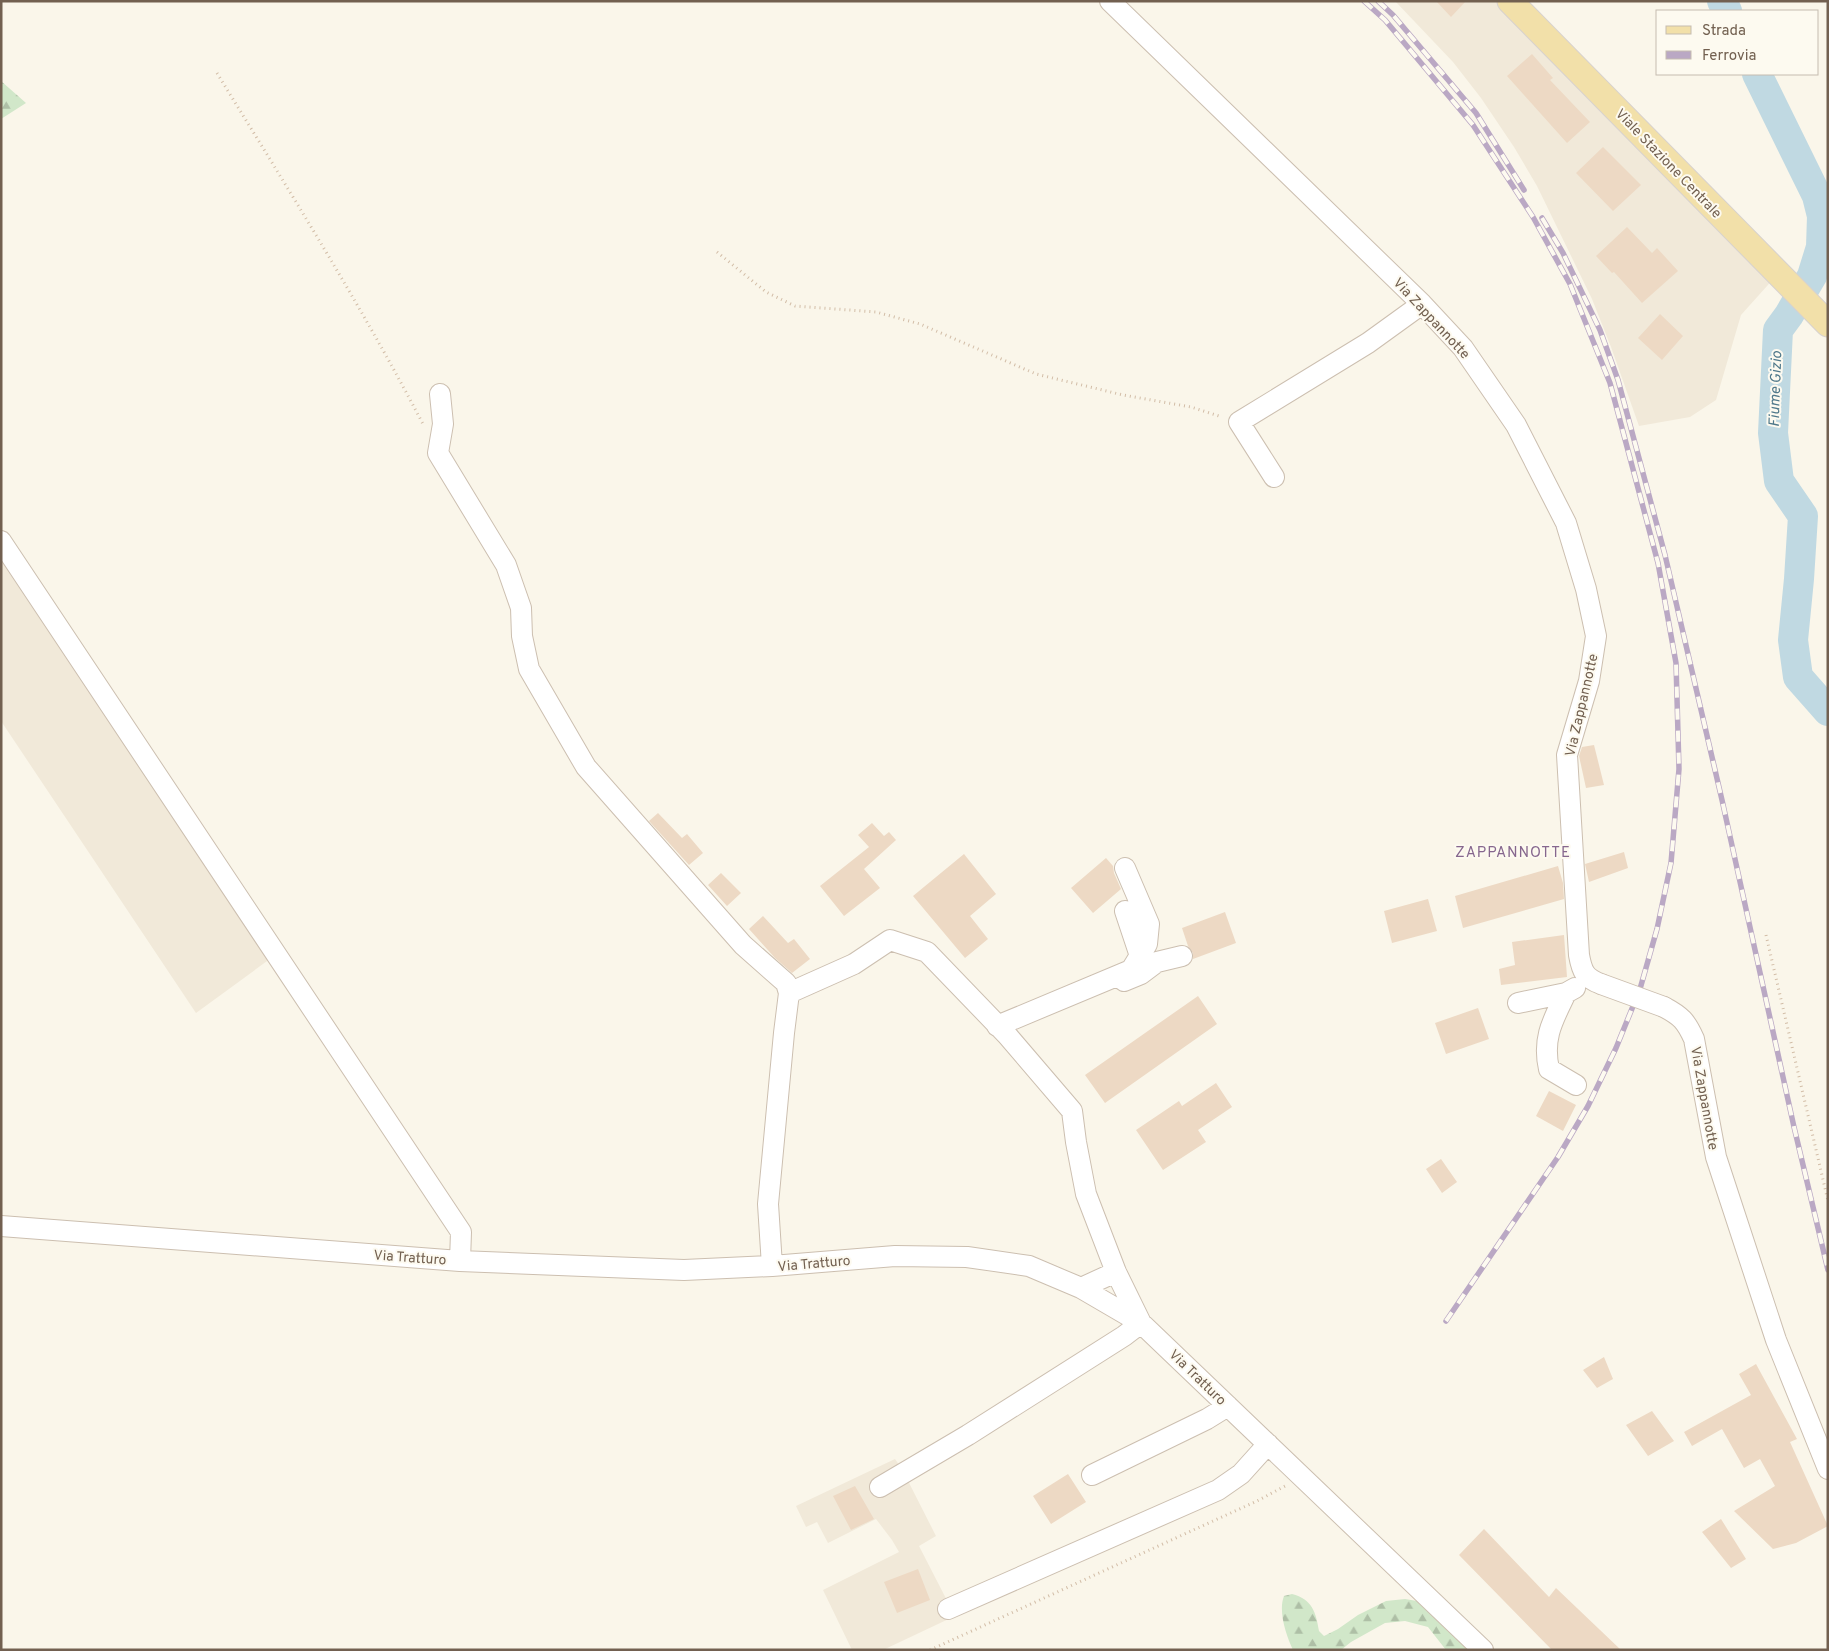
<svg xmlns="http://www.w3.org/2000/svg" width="1829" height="1651" font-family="Overpass,sans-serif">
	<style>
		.residential { fill: #f1e9d9 }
		.forest { fill: url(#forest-firs) }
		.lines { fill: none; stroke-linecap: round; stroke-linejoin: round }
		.river { stroke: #c0d9e2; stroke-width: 30 }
		.building { fill: #edd9c4 }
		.minor-casing { stroke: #ccbfb0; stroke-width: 22 }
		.major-casing { stroke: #d8d2ce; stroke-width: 27 }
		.path { stroke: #d2bda7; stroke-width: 3; stroke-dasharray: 1 4; stroke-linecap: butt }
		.minor { stroke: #fff; stroke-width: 20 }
		.major { stroke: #f2e0a9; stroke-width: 25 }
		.rail-casing { stroke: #baa8c4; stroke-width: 5.5 }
		.rail { stroke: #fdfaf0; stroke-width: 4; stroke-dasharray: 11; stroke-linecap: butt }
		.minor-bridge-casing { stroke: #ccbfb0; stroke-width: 22; stroke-linecap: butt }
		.minor-bridge { stroke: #fff; stroke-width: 20 }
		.labels { text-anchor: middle; stroke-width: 4; stroke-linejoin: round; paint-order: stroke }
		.street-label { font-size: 14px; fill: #726050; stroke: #fdfaf0 }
		.water-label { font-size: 15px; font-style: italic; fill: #4f788a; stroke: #fdfaf0 }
		.neighbourhood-label { font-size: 15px; letter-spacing: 1px; fill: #86678e; stroke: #fdfaf0 }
	</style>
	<defs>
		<pattern id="forest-firs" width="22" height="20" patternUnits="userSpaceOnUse" patternTransform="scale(1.25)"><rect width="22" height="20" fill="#d1e7c9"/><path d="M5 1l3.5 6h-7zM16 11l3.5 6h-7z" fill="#aebfa6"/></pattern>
	</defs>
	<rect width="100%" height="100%" fill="#faf6ea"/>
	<path class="residential" d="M1395,1h127l263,265 -44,49 -25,85 -26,17 -51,9 -28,-79 -19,-48 -55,-113 -23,-39 -33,-49 -28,-36z
		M1,558l273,398 -78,57 -195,-292z
		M895,1459l7,10 34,67 -17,10 36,70 -72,34h-31l-29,-60 76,-38 -7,-12 -16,-21 -48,24 -11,-21 -11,5 -10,-21z"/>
	<path class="forest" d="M1,81l25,22 -25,16z
		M1292,1594c20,5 24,18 27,37l5,5 14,-7 20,-14 28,-14 19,-2 24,4 48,47h-31l-18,-23 -23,-6 -20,2 -34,19 -10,8h-48c-7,-15 -15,-39 -9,-54z"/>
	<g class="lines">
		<path class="river" d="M1722,1l5,10
			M1757,74l60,122 5,20 -1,31 -9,29 -23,39 -11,15 -5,103 6,48 24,35 -4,63 -6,61 5,37 30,34"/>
	</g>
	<path class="building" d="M1436,1h30l-15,16z
		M1532,54l21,24 -3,2 40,42 -23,21 -60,-67z
		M1603,147l38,38 -28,26 -37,-38z
		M1627,227l25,26 5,-5 21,23 -36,32 -28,-31 -2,1 -16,-17z
		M1660,314l23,22 -21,24 -24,-22z
		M1594,745l10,40 -18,3 -7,-32 3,-9z
		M658,813l24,25 5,-4 16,19 -14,12 -40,-44z
		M872,823l12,13 5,-4 7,8 -32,29 16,19 -36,28 -24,-30 49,-39 -11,-12z
		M1624,852l4,16 -39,14 -4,-18z
		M964,854l32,40 -26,22 18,23 -23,19 -52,-62z
		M1106,858l7,8 1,7 7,16 -28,24 -22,-25z
		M1558,866l5,17 1,16 -101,29 -8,-32z
		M721,873l20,20 -14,13 -19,-21z
		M1428,899l9,32 -45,12 -8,-32z
		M1225,912l11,31 -43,16v-6l-5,-7 -6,-18z
		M763,916l25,27 6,-4 16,20 -18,14 -17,-15 -26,-29z
		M1564,935l3,42 -66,8 -2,-16 16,-4 -3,-23z
		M1198,996l19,28 -112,79 -20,-28z
		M1478,1008l11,31 -43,15 -11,-31z
		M1216,1083l16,24 -34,23 8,12 -43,28 -27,-40 43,-29 3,5z
		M1549,1091l27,14 -13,26 -27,-15z
		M1441,1159l16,23 -15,11 -16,-24z
		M1604,1357l9,22 -16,9 -14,-18z
		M1756,1364l41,75 -7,3 38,84 -32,17 -23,6 -39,-38 41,-25 -15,-27 -16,9 -22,-39 -30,17 -8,-14 67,-37 -12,-21z
		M1652,1411l22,30 -26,15 -22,-31z
		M1068,1474l18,28 -35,22 -18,-28z
		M855,1486l19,33 -23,11 -18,-34z
		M1721,1519l25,40 -15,9 -29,-36z
		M1484,1529l65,68 7,-9 65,62h-69l-93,-95z
		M918,1569l12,31 -33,13 -13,-31z"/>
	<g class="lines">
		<defs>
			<path id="minor" d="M1110,1l312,303 41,44 53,77 50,98 20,66 10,47 -7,45 -22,74 12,200c3,17 6,23 22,29
				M440,394l3,30 -5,29 68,112 15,43 1,28 7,33 57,98 157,178 43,38 3,10 -5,40 -16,171 4,62
				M1274,477l-35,-55 129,-79 54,-39
				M1,541l460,691 -1,29
				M1125,911l15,45
				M1124,981l17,-7 16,-12 25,-6
				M789,993l65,-29 36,-24 37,12 80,83 65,76 4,31 10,52 30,78 25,51 -17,13 -156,99 -88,52
				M1566,993c-13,27 -24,45 -17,76l27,16
				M1518,1003l48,-10 9,-5
				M1664,1007c17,9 22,14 30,32l22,118 60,183 52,129
				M997,1026l134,-56 16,-26 2,-20 -24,-56
				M1,1226l459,35 224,9 88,-4 123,-10 72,1 62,9 52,22 60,35 342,327
				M1081,1288l35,-16
				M1092,1475l115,-56 21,-13
				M948,1609l270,-119 23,-16 27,-30"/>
			<path id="major" d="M1510,1l318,323"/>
		</defs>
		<use href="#minor" class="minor-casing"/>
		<use href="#major" class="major-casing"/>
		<path class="path" d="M217,73c71,116 144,232 207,353
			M717,252l49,40 29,14 81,6 44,12 116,50 87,21 68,12 31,10
			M1766,935l62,266
			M930,1650l327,-149 30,-16"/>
		<use href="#minor" class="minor"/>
		<use href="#major" class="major"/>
		<defs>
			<path id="rail" d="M1364,1l21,19 88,105 60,92 37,67 40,99 48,180 18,100 3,106 -8,94 -14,66 -17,60 -24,59 -28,58 -30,51 -112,164
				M1378,1l15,14 83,98 48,77
				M1542,218l21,35 37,77 18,50 47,175 57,245 72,327 34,143"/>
		</defs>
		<use href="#rail" class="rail-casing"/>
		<use href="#rail" class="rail"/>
		<defs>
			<path id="minor-bridge" d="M1601,984l63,23"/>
		</defs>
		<use href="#minor-bridge" class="minor-bridge-casing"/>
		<use href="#minor-bridge" class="minor-bridge"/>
	</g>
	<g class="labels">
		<g class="street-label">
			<text transform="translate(1669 163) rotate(46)" y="5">Viale Stazione Centrale</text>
			<text transform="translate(1432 318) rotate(47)" y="5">Via Zappannotte</text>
			<text transform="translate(1581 705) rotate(-77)" y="5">Via Zappannotte</text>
			<text transform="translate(1705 1098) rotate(80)" y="5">Via Zappannotte</text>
			<text transform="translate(410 1257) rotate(4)" y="5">Via Tratturo</text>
			<text transform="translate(814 1263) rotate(-5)" y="5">Via Tratturo</text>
			<text transform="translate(1198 1377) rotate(44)" y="5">Via Tratturo</text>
		</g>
		<g class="water-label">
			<text transform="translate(1775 389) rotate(-88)" y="5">Fiume Gizio</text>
		</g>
		<g class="neighbourhood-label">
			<text x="1513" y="857">ZAPPANNOTTE</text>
		</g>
	</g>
	<rect width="1829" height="1651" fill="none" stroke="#726050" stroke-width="5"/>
	<rect x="1656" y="10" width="162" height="65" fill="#fdfaf0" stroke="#c5bcb0"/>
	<rect x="1666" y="26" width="25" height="8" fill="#f2e0a9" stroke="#c5bcb0"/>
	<text x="1702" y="35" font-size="15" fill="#726050">Strada</text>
	<rect x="1666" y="51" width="25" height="8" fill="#baa8c4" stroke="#c5bcb0"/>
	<text x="1702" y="60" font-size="15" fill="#726050">Ferrovia</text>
</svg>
